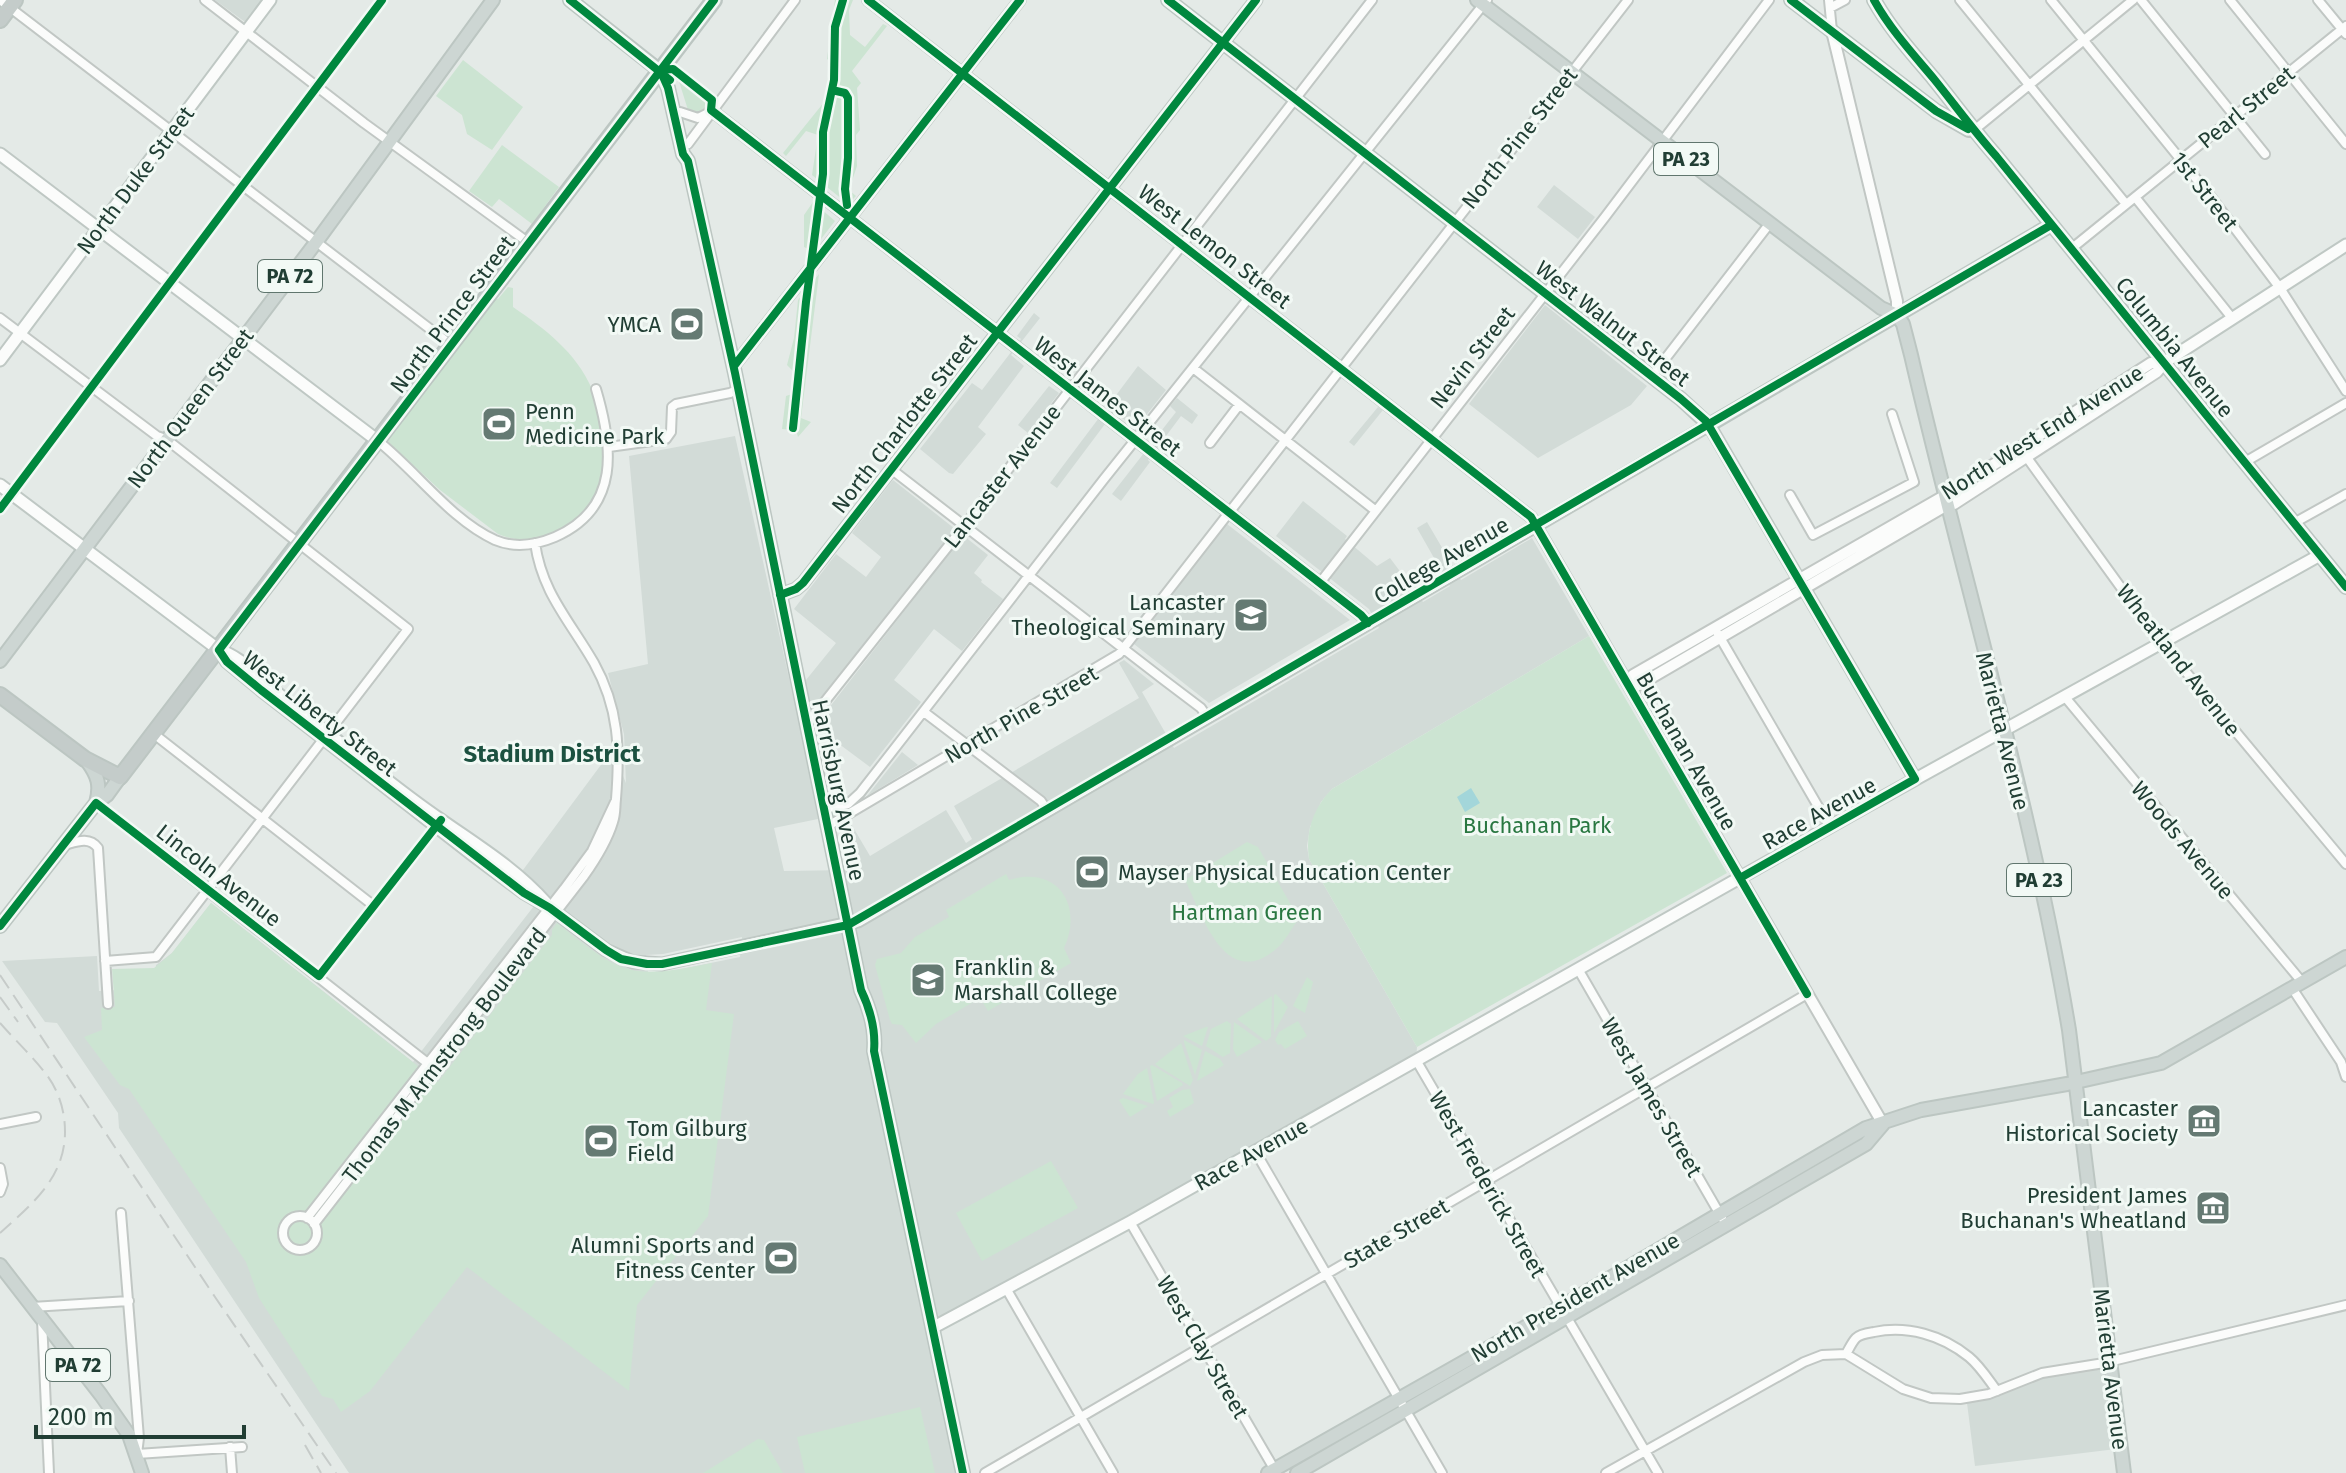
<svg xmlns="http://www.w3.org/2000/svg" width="2346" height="1473" font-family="'Fira Sans',sans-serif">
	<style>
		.built { fill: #d2dbd7; fill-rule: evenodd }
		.green { fill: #cce4d2 }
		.water { fill: #a3d6da }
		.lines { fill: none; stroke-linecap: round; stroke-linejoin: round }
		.minor-casing { stroke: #c1c7c4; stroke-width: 12 }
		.tertiary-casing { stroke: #c1c7c4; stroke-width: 14 }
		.secondary-casing { stroke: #bfc8c4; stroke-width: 15 }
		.primary-casing { stroke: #bcc6c2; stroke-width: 16 }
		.trunk-casing { stroke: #bcc6c2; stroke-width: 18 }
		.minor { stroke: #fbfcfb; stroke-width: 8 }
		.tertiary { stroke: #fbfcfb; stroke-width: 10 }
		.secondary { stroke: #fbfcfb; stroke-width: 11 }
		.primary { stroke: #cdd6d3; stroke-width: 12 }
		.trunk { stroke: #c4ccca; stroke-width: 14 }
		.rail { stroke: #c6cbc9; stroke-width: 2; stroke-dasharray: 16 8; stroke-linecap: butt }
		.cycleway-casing { stroke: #f2f9f5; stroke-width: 13 }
		.cycleway { stroke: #00873e; stroke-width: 8 }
		.labels { text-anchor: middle; stroke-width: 6; stroke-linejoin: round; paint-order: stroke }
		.shield { fill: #f2f9f5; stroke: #60766e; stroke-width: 2 }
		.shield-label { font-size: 20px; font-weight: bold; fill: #213e34 }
		.street-label { font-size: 22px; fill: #213e34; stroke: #f2f9f5 }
		.poi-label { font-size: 22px; fill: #213e34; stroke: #f2f9f5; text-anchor: end }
		.park-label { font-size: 22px; fill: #297741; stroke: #f2f9f5 }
		.neighbourhood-label { font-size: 24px; font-weight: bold; fill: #1c5140; stroke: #f2f9f5 }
	</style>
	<rect width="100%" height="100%" fill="#e4eae7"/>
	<path class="built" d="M215,0h47l-17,22z
		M1554,185l41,32 -17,22 -41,-32z
		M1545,305l102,81 -16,19 -93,53 -69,-54z
		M1034,313l6,5 -29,37 13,11 -46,61 8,7 -33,40 -4,-1 -29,-24 52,-66 10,7 39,-51 -4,-3z
		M1138,366l28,24 -30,38 -22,-16 -57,76 -7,-5z
		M1049,386l10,7 -31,40 -10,-8z
		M1177,398l21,17 -6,9 -11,-8 -33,44 2,2 -29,39 -9,-7 64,-82 -6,-6z
		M1378,407l5,3 -29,36 -5,-4z
		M735,436l58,260 43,-53 -42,-34 42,-55 30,23 15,-20 -29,-24 41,-53 95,75 -14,18 8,7 -1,2 22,17 -41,52 -28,-22 -40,51 27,22 -51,65 -51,-38 -1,-7 122,-157 -8,-7 -132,166 18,95 -44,9 10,43 64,-1 -8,-38v-3l10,-7 20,34 76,-46 20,33 6,-4 -18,-33 185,-108 -20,-35 5,-3 30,24 -12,8 32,56 205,-120 -10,-19 -93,-73 27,-35 44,35 -2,3 32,27 13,-8 33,44 27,-16 -33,-58 10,-6 34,58 71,-42 57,98 -257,153 -11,13 -11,25 -3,19 2,13 108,188 -1,13 -482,267 29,146h-614l-230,-345 -1,-15 -61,-90 -12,-1 -43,-61 95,-5 2,35 56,-3 1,-23 16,-12 39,-50 202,159 131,-169 -24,-19 92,-124 14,33 -2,-49 -16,-61 40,-9 -19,-208zM742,937l-2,20 -78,16h-14l-2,-18 17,-1z
		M1227,524l123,96 -141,83 -75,-59z
		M902,752l16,13 -51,31z
		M2105,1368l11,81 -141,17 -8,-63 30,-7 44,-18z"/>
	<path class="green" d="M835,0h18l-4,10 1,25 15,12 18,-23 4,2 -35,45 9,12 -4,5 3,42 -4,5 1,31 -8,24 7,6 -8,8 -36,-29 6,-40 -12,-4 -20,25 -3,-3 42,-52 5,-40 -3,-2z
		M463,60l60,47 -31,43 -25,-16 -5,-19 -26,-19z
		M677,75l33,27 -8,9 -9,2 -5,-3z
		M502,145l57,42 -27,37 -33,-25 -7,8 -23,-16z
		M813,202l22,19 -28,36 1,-8 -4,-2v-32z
		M819,274l-18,144 10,4 -13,15 -2,-7 -14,-1 4,-33 6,-2 2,-22 -7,-7 7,-27 4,-38z
		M508,287l5,1v19c32,22 63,45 79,82 6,13 8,28 10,42 8,45 -2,80 -45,101 -19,9 -41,10 -59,2l-58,-44 -55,-51 109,-142 4,2z
		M1589,636l138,237 -310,174 -108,-188c-4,-27 4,-51 23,-70z
		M1247,842l11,5 41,72c-8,9 -13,22 -23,30 -51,43 -74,-35 -91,-69z
		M1006,874l3,6c48,-15 75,25 55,68l7,15 -83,48 -8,-13 -44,26 -20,19 -14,-18 -10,-1 -2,-4 -15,-55 2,-6 24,-6 14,-16 34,-20 -3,-7z
		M211,903l227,179 114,-147v-5l5,-7c66,52 70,57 155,40l-6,47 28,4 -26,202 -71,89 -8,86 -162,-124 -97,124 -29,21 -8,-13 -11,-3 -63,-98 -13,-36 -117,-173 -9,-4 -36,-48 18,-7 -1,-22 14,-1 -3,-38 42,-1 18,-15z
		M1307,977l6,5 -8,31 -12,-7z
		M1276,994l12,13 -14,26v-38z
		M1272,996l-1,41 -5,4 -29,-22z
		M1227,1021l4,3 -1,29 -7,4 -17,-11 5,-17z
		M1298,1021l9,15 -22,13 -4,-5 -3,1 -3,-5 4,-8z
		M1234,1022l28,20 -25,15 -4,-8z
		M1208,1027l-6,19 -19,-10 23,-9z
		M1184,1040l18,10 -7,25 -11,-33z
		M1181,1043l12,37 -3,6 -35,-22z
		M1205,1051l15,8 4,6 -27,16z
		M1152,1065l30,18 1,2 -26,16 -7,-35z
		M1147,1068l7,35 -1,1 -30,-10 15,-20z
		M1190,1089l4,14 -24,14 -3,-6 6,-4 -4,-9 13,-8z
		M1123,1098l25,8 -18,11 -11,-17z
		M1051,1161l27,47 -96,53 -26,-48z
		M920,1407l15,66h-130l-8,-36z
		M758,1439l6,1 19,33h-80z"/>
	<path class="water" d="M1471,788l9,15 -15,9 -8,-15z"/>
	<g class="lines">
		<defs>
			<path id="minor" d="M0,0l451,345
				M205,0l159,123 165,120
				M1829,0l3,31
				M1960,0l166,204
				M2051,0l160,197 69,91 66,103
				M2141,0l124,154
				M2230,0l116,144
				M2318,0l28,34
				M1830,8l15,-8
				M680,112l18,6 10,-5
				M1973,131l160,-131
				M688,144l107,-144
				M2135,197l97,121
				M2071,249l275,-223
				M0,318l157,118 9,3 242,190 -252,328 -51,4
				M1193,368l183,143
				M1652,376l118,-153
				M378,441c38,30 73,79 117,99 19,8 41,5 60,-3 66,-29 58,-91 41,-148
				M1210,443l29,-38
				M609,447l57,-8 5,-7 1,-25 4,-3 54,-11 9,-4
				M2020,448l136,188 190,228
				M2245,462l101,-59
				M891,469l273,211 37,28 6,9
				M1790,495l23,40 101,-53 -22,-68
				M0,509l11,-15
				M2294,523l52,-29
				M1319,584l286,-367 164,-217
				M1718,634l112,193
				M2065,697l237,285
				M924,712l117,89 6,9
				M807,724l158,-199 407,-525
				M154,734l220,172
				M96,803l334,262
				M824,809l24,-5 12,-11 244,-314 383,-479
				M828,826l291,-172 509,-654
				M64,845c12,-3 25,-9 34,3l10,156
				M1578,969l144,249
				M319,976l120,-153
				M2292,988l49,74 5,15
				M1416,1060l242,413
				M0,1124l36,-7
				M1255,1151l187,322
				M0,1168l3,16 -3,8
				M121,1213l18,225 -2,16 105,-7
				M283 1233a17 17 0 1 1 34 0a17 17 0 1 1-34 0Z
				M307,1218l257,-329 28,-38 23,-49
				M1130,1222l146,250
				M314,1224l270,-348c12,-17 23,-34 29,-54 3,-8 2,-15 3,-23 4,-50 3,-91 -22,-136 -24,-42 -52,-70 -59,-120
				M1007,1290l106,183
				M32,1307l97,-6
				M42,1320l7,153
				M1846,1354c3,-5 6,-12 10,-16 4,-4 12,-5 18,-6 33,-7 68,3 95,25 11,9 19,22 28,34
				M230,1447l2,26
				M985,1473l822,-479
				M1606,1473l198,-111 18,-7 24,-1 57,35 28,9 29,1 29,-5 53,-21 62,-10 242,-58"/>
			<path id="tertiary" d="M868,0l663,517 352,607
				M1832,31l65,270v14
				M711,110l650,505 7,8
				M734,366l286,-366
				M1628,684l11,1 303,-177 12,-4 203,-132 8,-10
				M1628,684l5,-9 318,-183 200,-129 14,-1"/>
			<path id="secondary" d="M0,154l378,287
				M0,360l270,-360
				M2165,362l181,-117
				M0,485l219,165 8,12 34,28 212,165 51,38 26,15 56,42 27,12 29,2 196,-43 851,-496 206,354
				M780,595l16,-6 7,-6 453,-583
				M219,650c21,7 32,21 49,35 18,16 38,31 57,46 38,30 76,62 116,89 37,26 75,49 105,83
				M934,1327l196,-105 737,-416 453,-251"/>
			<path id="primary" d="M570,0l95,75
				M1168,0l513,399 28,26 342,-200
				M1477,0l404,308 16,7
				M1791,0l145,111 33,19
				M1874,0c16,29 39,54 60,79 21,26 40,52 62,77l350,431
				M660,70l8,18 15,66 5,7 47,212 126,617c9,19 15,39 13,61l89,422
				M1897,315l6,9 8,31c52,225 120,447 158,675l55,443
				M0,661l317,-420 176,-241
				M87,761c11,15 14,24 9,42
				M0,926l96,-123 11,-8 13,-18
				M0,1265l101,130 28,40 13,38
				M1268,1473l284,-161 314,-184 55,-18 146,-26 94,-21 185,-106
				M1297,1473l569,-329 17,-20"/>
			<path id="trunk" d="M0,20l15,-20
				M0,695l85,64 35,18 594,-777"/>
		</defs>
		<use href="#minor" class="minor-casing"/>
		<use href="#tertiary" class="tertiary-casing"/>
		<use href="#secondary" class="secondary-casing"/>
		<use href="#primary" class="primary-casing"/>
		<use href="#trunk" class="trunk-casing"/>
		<use href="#minor" class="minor"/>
		<use href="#tertiary" class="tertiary"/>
		<use href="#secondary" class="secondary"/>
		<use href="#primary" class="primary"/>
		<use href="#trunk" class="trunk"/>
		<path class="rail" d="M0,975l215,322 121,176
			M0,997l18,25
			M0,1023c15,17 32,33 46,51 13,17 19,37 19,58 0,46 -34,73 -65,101
			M305,1445l16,28"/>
		<defs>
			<path id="cycleway" d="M570,0l100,80
				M868,0l663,517 276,477
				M1168,0l513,399 25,22 209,358 -175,99
				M1791,0l145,111 32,18
				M1874,0c16,29 39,54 60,79 21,26 40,52 62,77l350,431
				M660,70l8,18 15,66 5,7 47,212 126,617c9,19 15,39 13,61l89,422
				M660,70l13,-1 39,31 -1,10 650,505 7,8
				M832,90l13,3 3,5v60l-3,31 2,16
				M734,366l286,-366
				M793,428l13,-126 17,-128v-42l11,-52 1,-53 8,-27
				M0,509l382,-509
				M780,595l16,-6 7,-6 453,-583
				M219,650l8,12 34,28 263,203 26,15 56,42 15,9 26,5h15l186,-39 1203,-700
				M219,650l495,-650
				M0,926l96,-123 223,173 122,-156"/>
		</defs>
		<use href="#cycleway" class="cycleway-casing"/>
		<use href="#cycleway" class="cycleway"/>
	</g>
	<defs>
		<symbol id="stadium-square" viewBox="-11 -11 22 22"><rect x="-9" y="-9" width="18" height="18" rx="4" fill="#657a73" stroke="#f2f9f5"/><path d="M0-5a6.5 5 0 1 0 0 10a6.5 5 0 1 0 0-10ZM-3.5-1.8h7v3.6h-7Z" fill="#fff"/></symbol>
		<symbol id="university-square" viewBox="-11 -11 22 22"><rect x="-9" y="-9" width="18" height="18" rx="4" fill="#657a73" stroke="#f2f9f5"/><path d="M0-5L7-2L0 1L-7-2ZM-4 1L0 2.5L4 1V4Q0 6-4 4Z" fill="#fff"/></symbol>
		<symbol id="museum-square" viewBox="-11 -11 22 22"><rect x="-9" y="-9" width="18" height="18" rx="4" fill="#657a73" stroke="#f2f9f5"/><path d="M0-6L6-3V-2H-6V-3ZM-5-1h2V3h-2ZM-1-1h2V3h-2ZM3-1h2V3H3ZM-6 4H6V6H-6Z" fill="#fff"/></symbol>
	</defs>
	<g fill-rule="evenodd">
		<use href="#stadium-square" x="667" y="304" width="40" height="40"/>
		<use href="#stadium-square" x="479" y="404" width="40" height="40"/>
		<use href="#university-square" x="1231" y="595" width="40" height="40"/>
		<use href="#stadium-square" x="1072" y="852" width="40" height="40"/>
		<use href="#university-square" x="908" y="960" width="40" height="40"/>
		<use href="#museum-square" x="2184" y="1101" width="40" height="40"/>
		<use href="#stadium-square" x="581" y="1121" width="40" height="40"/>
		<use href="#museum-square" x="2193" y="1188" width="40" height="40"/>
		<use href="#stadium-square" x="761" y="1238" width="40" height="40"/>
	</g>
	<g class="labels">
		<g class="shield">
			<rect x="1654" y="143" width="64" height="32" rx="6"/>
			<rect x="258" y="260" width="64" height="32" rx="6"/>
			<rect x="2007" y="864" width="64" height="32" rx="6"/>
			<rect x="46" y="1349" width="64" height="32" rx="6"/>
		</g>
		<g class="shield-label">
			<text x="1686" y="166">PA 23</text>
			<text x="290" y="283">PA 72</text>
			<text x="2039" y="887">PA 23</text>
			<text x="78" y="1372">PA 72</text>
		</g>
		<g class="street-label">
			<text transform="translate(2246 107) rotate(-39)" y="8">Pearl Street</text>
			<text transform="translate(1519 138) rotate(-52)" y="8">North Pine Street</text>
			<text transform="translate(135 180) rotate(-53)" y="8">North Duke Street</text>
			<text transform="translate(2205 191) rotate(52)" y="8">1st Street</text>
			<text transform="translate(1215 246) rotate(38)" y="8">West Lemon Street</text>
			<text transform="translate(452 314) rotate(-53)" y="8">North Prince Street</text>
			<text transform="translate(1613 323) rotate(38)" y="8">West Walnut Street</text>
			<text transform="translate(2175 347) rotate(51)" y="8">Columbia Avenue</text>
			<text transform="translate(1472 357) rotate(-52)" y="8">Nevin Street</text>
			<text transform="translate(1108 396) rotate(38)" y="8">West James Street</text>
			<text transform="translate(190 408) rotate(-53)" y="8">North Queen Street</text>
			<text transform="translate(904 423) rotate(-52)" y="8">North Charlotte Street</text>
			<text transform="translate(2042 432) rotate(-32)" y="8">North West End Avenue</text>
			<text transform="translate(1002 476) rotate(-52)" y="8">Lancaster Avenue</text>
			<text transform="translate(1441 560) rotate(-30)" y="8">College Avenue</text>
			<text transform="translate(2179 660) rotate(52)" y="8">Wheatland Avenue</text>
			<text transform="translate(320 713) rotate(38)" y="8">West Liberty Street</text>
			<text transform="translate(1021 714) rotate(-30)" y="8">North Pine Street</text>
			<text transform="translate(2003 731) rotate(76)" y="8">Marietta Avenue</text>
			<text transform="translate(1687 751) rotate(60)" y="8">Buchanan Avenue</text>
			<text transform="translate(839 790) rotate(78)" y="8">Harrisburg Avenue</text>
			<text transform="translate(1819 813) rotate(-29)" y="8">Race Avenue</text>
			<text transform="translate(2183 840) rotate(50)" y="8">Woods Avenue</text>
			<text transform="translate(219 875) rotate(38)" y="8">Lincoln Avenue</text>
			<text transform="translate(444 1055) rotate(-52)" y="8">Thomas M Armstrong Boulevard</text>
			<text transform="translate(1652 1097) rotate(60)" y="8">West James Street</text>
			<text transform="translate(1251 1154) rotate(-29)" y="8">Race Avenue</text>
			<text transform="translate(1488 1184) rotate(60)" y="8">West Frederick Street</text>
			<text transform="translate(1396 1233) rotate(-30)" y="8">State Street</text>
			<text transform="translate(1575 1297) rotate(-30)" y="8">North President Avenue</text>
			<text transform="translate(1203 1347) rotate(60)" y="8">West Clay Street</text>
			<text transform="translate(2111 1369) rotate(83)" y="8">Marietta Avenue</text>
		</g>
		<g class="poi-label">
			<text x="661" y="332">YMCA</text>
			<text x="525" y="419" text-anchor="start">Penn<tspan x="525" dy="25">Medicine Park</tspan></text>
			<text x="1225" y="610">Lancaster<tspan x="1225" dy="25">Theological Seminary</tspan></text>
			<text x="1118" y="880" text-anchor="start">Mayser Physical Education Center</text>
			<text x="954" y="975" text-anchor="start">Franklin &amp;<tspan x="954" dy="25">Marshall College</tspan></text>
			<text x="2178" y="1116">Lancaster<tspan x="2178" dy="25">Historical Society</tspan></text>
			<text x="627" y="1136" text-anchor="start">Tom Gilburg<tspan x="627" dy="25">Field</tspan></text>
			<text x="2187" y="1203">President James<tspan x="2187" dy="25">Buchanan's Wheatland</tspan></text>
			<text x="755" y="1253">Alumni Sports and<tspan x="755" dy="25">Fitness Center</tspan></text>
		</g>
		<g class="park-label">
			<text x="1537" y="833">Buchanan Park</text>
			<text x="1247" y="920">Hartman Green</text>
		</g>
		<g class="neighbourhood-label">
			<text x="552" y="762">Stadium District</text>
		</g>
	</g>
	<path d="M36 1425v12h208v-12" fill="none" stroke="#213e34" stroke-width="4"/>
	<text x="48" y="1425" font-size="24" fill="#213e34" stroke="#f2f9f5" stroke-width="6" paint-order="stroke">200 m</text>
</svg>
